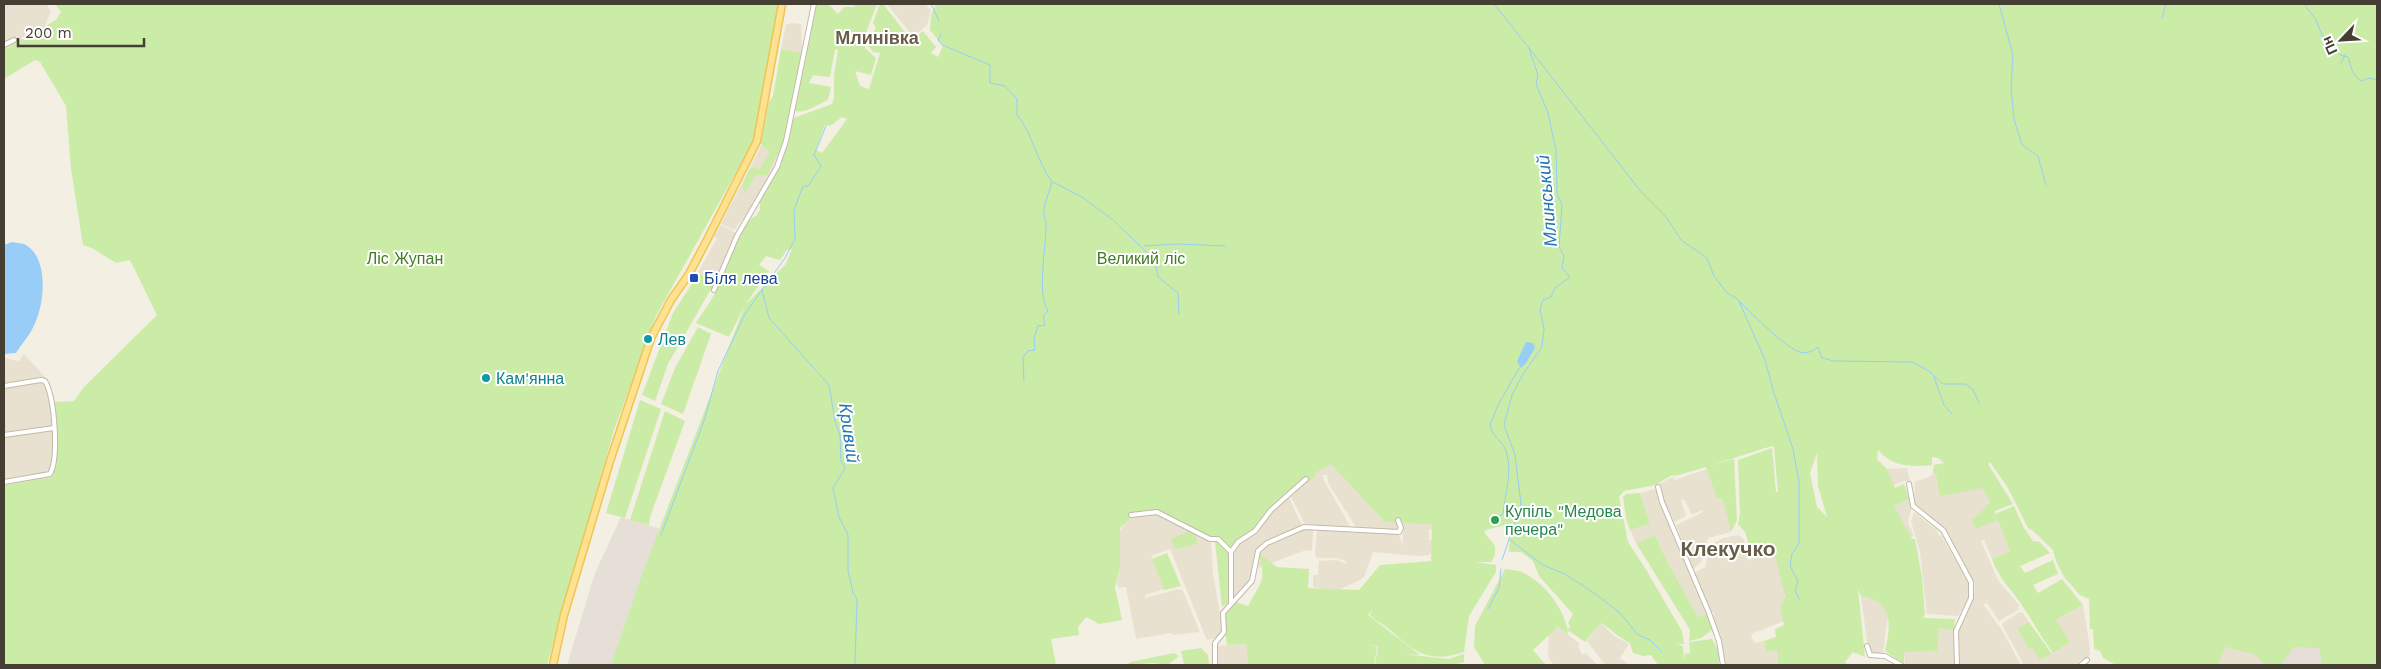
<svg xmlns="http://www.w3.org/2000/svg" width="2381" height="669" font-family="'Work Sans',sans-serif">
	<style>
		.residential { fill: #e8e1d0 }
		.industrial { fill: #e5dfd8 }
		.green { fill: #cbeca7; fill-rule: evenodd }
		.water { fill: #98cdf7 }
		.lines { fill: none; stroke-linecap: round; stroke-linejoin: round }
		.stream { stroke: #98cdf7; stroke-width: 1 }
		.minor-casing { stroke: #c2baa7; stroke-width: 6 }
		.primary-casing { stroke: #eec555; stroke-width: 9 }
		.minor { stroke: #fff; stroke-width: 4 }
		.primary { stroke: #ffe290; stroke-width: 6 }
		.transit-dot { fill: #1a4fb4; stroke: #fff; stroke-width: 2 }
		.culture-dot { fill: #0f9aa8; stroke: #fff; stroke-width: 2 }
		.leisure-dot { fill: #2e9e5b; stroke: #fff; stroke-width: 2 }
		.labels { text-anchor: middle; stroke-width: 4; stroke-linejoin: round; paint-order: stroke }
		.park-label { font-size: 16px; fill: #417c21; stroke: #fff }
		.transit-label { font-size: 16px; fill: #164399; stroke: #fff; text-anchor: start }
		.culture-label { font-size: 16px; fill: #0d838f; stroke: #fff; text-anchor: start }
		.leisure-label { font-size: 16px; fill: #27864d; stroke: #fff; text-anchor: start }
		.neighbourhood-label { font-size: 18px; font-weight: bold; fill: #695d49; stroke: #fff }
		.water-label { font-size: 18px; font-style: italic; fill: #2376ba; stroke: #fff }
		.district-label { font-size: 21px; font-weight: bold; fill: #695d49; stroke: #fff }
	</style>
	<rect width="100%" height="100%" fill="#f3efe3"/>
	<path class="residential" d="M4,4h43l4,8 -10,23 -37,19z
		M887,4h38l6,6 -4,15 -10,9h-6z
		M792,23l9,1 1,29 -21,-4 5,-24z
		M763,142l18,7 -17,37 -12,17v4l-18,23 -13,-6z
		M721,225l15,8 -21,49 -17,-10 19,-34 -3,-1z
		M24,354l25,27 4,12 4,37 -4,47 -49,8v-127l15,3z
		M1337,463l61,57 1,11 -41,-1 -30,-47 -1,-8h-5l3,7 26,46 -46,-4 -15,-29 24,-25 12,-5z
		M1907,468l3,13h-6l-13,5 -4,-17z
		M1707,469l10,30 5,-1 9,34 -23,6 -7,24 -8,7 -17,-44 27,-13 -1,-2 -10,5 -8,-16 -3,1 5,16 -11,6 -11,-19 -5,-19 14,-7 2,3z
		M1933,472l23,12 27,3 7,15 -11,12 -8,5h27l12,32 -18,8 -8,-19 -3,1 17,39 21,25 -1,5 -19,11 -12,-18 -4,1 20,28 18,33h-62l-2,-31 6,-17 11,-21 1,-12 -30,-55 -27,-21 -4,-5 1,-21 16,-6z
		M1656,489l4,15 47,110 -9,3 -32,-58 -10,-23 -20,7 -6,-13 20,-6 -10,-31z
		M1288,496l14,29 -40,18 -5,6 -4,28 -20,20v-46l7,-10z
		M1909,499l3,7 -4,16 6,14 -21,6 9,-17 -8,-19z
		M1914,512l23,18 2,6 2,-1 27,47 1,16 -11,18 -31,-2 -7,-62 -9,-31z
		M1157,513l54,29 2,31 10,58 -3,5 -12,4 -2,-2 -36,-89 -19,7 13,33 -19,6v3l34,-9 4,2 17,41 -27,3 -1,-2 -36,6 -10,-52 -8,1 -1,-5 3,-15 -1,-35 6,-11 7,-6z
		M1419,513l29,15 -19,1v11l6,1 -1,9 -5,5 -12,1 -44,-4 -9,25 -4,3 -24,11 -23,-4v-12h5l1,-14 17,-1 10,4v-3l-10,-3h-19l-2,-4 2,-25 42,4h39l5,12v-15l-5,-16z
		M1308,528l5,1 -1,22 -6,-1 -48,18 1,-15 6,-8z
		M1739,535l5,5 4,21 4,-2 -2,-10 29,-3 8,74 -36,14 3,9 10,-2 2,10 11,-1 1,15h-52l-5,-27 -7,-17v-9h-4l-15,-36 1,-4 9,-5 6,-22 12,-7z
		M1861,596l27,4v16l-5,36 -4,2 -8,-1 -3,-5z
		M2083,605l7,43v6l-2,4 -9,3 -1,4h-54l-22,-40 2,-3 16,-10 3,1 6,9 -11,6 12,21 2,-2 9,13 29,-18 -15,-21z
		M1601,623l13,13 15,8 -9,14 9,7h-24l-18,-24z
		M1559,628l21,16 -2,2 4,9 4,-2 11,12h-44l-5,-9 1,-24z
		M1939,628l15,2 1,35h-50l-1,-13 25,-1z
		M1246,644l2,21h-31l-2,-19z
		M2223,647l38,3 -3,15h-40z"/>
	<path class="industrial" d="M621,517l40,12 -50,136h-44l28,-92z
		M2264,636l82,13 -6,16h-82z"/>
	<path class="green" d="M55,4h723l-24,136 -98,176 -42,114 -67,235h-543v-180l49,-8 4,-47 -3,-28 20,-1 9,-13 74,-73 -27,-55 -14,3 -24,-15 -9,-3 -12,-76 -5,-63 -26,-44 -5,-2 -31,19v-29l52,-30 5,-8z
		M817,4h11l10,10 6,-7h10l1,-3h22l-10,26 -2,18 11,10 -5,17 -16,-4 5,15 9,3 11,-36 -7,-1 -5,-7 8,-18 -3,-4 7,-19h3l28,36 12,-9 13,16 -5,6 7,4 5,-11 -13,-16 1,-15 5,-11h1441v661h-55l-3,-17 -25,-1 -13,18h-15l-12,-11 -29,-7 -7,18h-102l-13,-7 -3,-7 -6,-2 -1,-20h-3l-1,-30 -9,-4 -16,-18 -8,-16 -3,-11 -21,-20 -4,-2 -20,-40 -18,-26 -2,2 25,40 -18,7v3l19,-8 10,22 9,13 7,1 10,11 -30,13 5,7 28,-13 5,14 -25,11 5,8 24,-14 21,26 -27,15 14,22 -17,11c-13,-17 -22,-35 -34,-52 -12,-17 -19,-21 -27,-42l18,-8 -12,-31 -22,9 -5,-10 8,-5 11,-12 -7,-14 -43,8 -4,-22 -3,-2 1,-7 10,-2 -6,-5 -6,-1v8c-21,2 -40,2 -54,-15l-1,9 10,10 8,19 9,-4 5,15 -15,7 18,33h3l7,38 3,37 -2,4 32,1 -1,11 -15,-2 -2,23 -33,1v12l-19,-13c6,-27 9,-50 -24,-55l-3,-7 7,68 -12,-5 -8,10 3,3h-70l-1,-15 -11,2 -2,-11 12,-4 -1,-8 9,-4 -4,-17 5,-11 -12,-50 -23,2 -5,-17 -7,-8 2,-10 -2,-54 34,-12 4,44h2l-4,-45 -2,-1 -63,20 25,-7 3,61 -6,12 -9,-34 -5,1 -11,-32 -31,9 -3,-1 -17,10 -31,6 -5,6 9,45 17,26 37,63 2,13h-8l7,2 1,15 1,-7 5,-1 -1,-11 23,-3 6,11 1,15h-61l-7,-10 -8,1 -10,-3 -3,-10c-12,-6 -18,-13 -29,-20l-16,19 -16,-11 -2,3 -9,-7 -25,23 13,15h-61l-11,-18 1,-21 30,-57c6,1 14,1 19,4 22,12 39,34 44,58l2,-5 -2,-3 5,-9 -34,-38 -6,-15 -12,-9h-12c-1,-9 4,-19 4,-29l-27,7 -2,2 11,14v9l-4,7h-16l21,3v7l-27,44 -5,36c-36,12 -49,0 -75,-23 -6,-5 -14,-8 -19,-14l3,-6 -5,6 52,40 -18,-1 46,5 16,-5v8l-12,3h-77l3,-18h2l-12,-3 9,3 -3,18h-126l-2,-21 -19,1 -4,-28 13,-15 12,4c14,-26 18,-23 11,-53l18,14 32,2 -1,19 51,2 21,-25 51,-4 1,-37 -47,-2 -54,-58 -16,9 1,3 -42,33 -18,23 -29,17 3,4 -1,49 -7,5 -7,-66 -4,1 -15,-7 1,9 -22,5 -4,-10 18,-8 -32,-18 -25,3 -12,12v40l-5,19 7,33 -23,4 -13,-7 -8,10 1,8 -28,4 5,26h-445l31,-90 103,-270 -16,32 -33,-14c6,-10 14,-20 19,-30 8,-19 22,-71 41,-77l4,-6v-11l22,-35 -3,-2 12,-43 41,-15 2,-6v-22l4,-26 -3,-1 -5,28 -17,-2 -4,8 22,4 -3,13c-12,5 -22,14 -35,11zM842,117l5,2 -25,34 -6,-3 9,-25 5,1zM792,249l-6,15 -41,41 24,-34 -10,-6 7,-9 14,4 7,-10zM1817,453l1,33 9,31 -10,-10 -7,-34z
		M781,49l21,4 -18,88 -17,34h-11l-11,17 -3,-4 7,-19 6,-2 5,2 10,-17 -9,-8 8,-42 4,-6z
		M699,273l16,9 -47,82 -13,37 -13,-6 31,-82z
		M698,327l13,7 -28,80 -22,-10 14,-36z
		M640,400l21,9 -36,109 -19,-5z
		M665,411l20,10 -35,96 -1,8 -19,-5z
		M1640,493l10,31 -20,6 -4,-12 -3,-21 3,-3z
		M1655,535l11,24 32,58 9,-3 5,16 -11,8 -12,3 1,-11 -54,-87z
		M1167,553l14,33 -17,4 -12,-31z
		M2029,622l23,32 -12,6 -8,-12 -3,1 -12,-21z
		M1201,648l7,7 1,10h-25l-3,-14z
		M1174,653l5,3 -11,9 -15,-2 -26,2 3,-3z"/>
	<path class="water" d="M12,242c3,1 9,1 12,2 25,12 21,58 11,79 -4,11 -13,20 -19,30l-12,1v-109z
		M1526,342l7,1 2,5 -9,15 -5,5 -4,-7z"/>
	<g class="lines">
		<path class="stream" d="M931,4l8,17
			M1494,4l35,44 9,27 -2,9 12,29 8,37 1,44 5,11 -3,42 5,9 -2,12 8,9 -15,11 -4,9 -8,3 -3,9 4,20 -2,18 -19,27 -11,21 -8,30 11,30 6,49 -19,56
			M1999,4l14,51 -2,33 3,31 8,26 16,11 8,29
			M2304,4l12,16 8,20 16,15 8,2c3,9 4,20 14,24l7,-3 8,2
			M2162,18l4,-14
			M941,34l-3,6 4,5 48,20v18l15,3 12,13v16c15,17 20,47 35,67 -2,8 -6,17 -8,26 -1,5 1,10 2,15 1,21 -10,70 2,88l-5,5 2,9 -7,1 -4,11 1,13 -7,1 -5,6 1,24
			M1529,48l113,145 25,25 14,22 26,18 7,18 13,17 11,6 27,61 9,33 19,56 6,33v61l-7,11 -2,12 8,15 -3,9 4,9
			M2341,63l4,-8
			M1053,182l29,15 31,23 44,42
			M1144,246l33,-2 48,2
			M1155,262l3,15 20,16 1,21
			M762,290l7,28 60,67 6,36 5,14 1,26 4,7 -12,20 6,29 9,18v35l5,23 4,6 -2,66
			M1740,302c11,11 47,47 60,50 8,2 12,-1 18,-5l4,11 12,3 78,1 17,9 14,13h23l7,6 6,13
			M1934,377l10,28 8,9
			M1492,520l11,-6c2,-20 10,-43 3,-63 -3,-10 -15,-15 -16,-27l9,-21 21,-36
			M1495,520h3l-2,-2
			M661,535l43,-114 14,-50 27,-57 40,-56 10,-19 -1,-29 9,-24h5l13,-20 -7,-11 12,-29
			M1509,539l34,26 22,9 32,21 24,19 17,21 12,5 11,11
			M1488,609l11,-21 2,-19"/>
		<defs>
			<path id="minor" d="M4,45l10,-5
				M714,290l23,-54 40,-69 9,-26 28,-137
				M4,386l37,-6 4,1c10,17 14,77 5,93l-46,8
				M4,435l50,-7
				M1909,484l4,22 30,24 28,52v16l-15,33 1,34
				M1658,487l4,15 47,111 10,28 4,24
				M1131,515l26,-3 53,27h8l13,13
				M1231,602v-50l7,-10 17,-11 16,-21 35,-31
				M1867,646l3,9 15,1 16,9
				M1215,665v-22l9,-11 -1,-19 29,-32 6,-30 9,-8 37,-16 95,5 2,-4 -3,-8
				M2081,665l6,-5"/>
			<path id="primary" d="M553,665l11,-50 46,-154 41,-123 20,-38 18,-26 18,-34 50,-99 25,-137"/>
		</defs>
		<use href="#minor" class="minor-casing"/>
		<use href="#primary" class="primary-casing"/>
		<use href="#minor" class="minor"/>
		<use href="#primary" class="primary"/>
	</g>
	<rect class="transit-dot" x="689" y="273" width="10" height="10" rx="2.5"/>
	<g class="culture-dot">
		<circle cx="648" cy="339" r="5"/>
		<circle cx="486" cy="378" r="5"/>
	</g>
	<circle class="leisure-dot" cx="1495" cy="520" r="5"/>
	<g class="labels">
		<g class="park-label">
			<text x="405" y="264">Ліс Жупан</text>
			<text x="1141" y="264">Великий ліс</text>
		</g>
		<g class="transit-label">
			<text x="704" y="284">Бiля лева</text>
		</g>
		<g class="culture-label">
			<text x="658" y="345">Лев</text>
			<text x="496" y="384">Кам'янна</text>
		</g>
		<g class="leisure-label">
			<text x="1505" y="517">Купіль "Медова<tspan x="1505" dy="18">печера"</tspan></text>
		</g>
		<g class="neighbourhood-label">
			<text x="877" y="44">Млинівка</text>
		</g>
		<g class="water-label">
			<text transform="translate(1547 201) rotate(-95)" y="6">Млинський</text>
			<text transform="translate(849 433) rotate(82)" y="6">Кривий</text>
		</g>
		<g class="district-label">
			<text x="1728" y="556">Клекучко</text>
		</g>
	</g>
	<rect width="2381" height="669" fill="none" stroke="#453e32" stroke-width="10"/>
	<g transform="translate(2341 40) rotate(245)" stroke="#ffffff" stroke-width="4" paint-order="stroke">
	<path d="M0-4L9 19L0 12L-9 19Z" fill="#453e32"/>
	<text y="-8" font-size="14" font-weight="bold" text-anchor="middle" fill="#453e32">Пн</text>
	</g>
	<path d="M18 38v8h126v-8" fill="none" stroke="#453e32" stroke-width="2.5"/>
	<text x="25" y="38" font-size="15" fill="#453e32" stroke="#ffffff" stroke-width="4" paint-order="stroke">200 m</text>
</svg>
